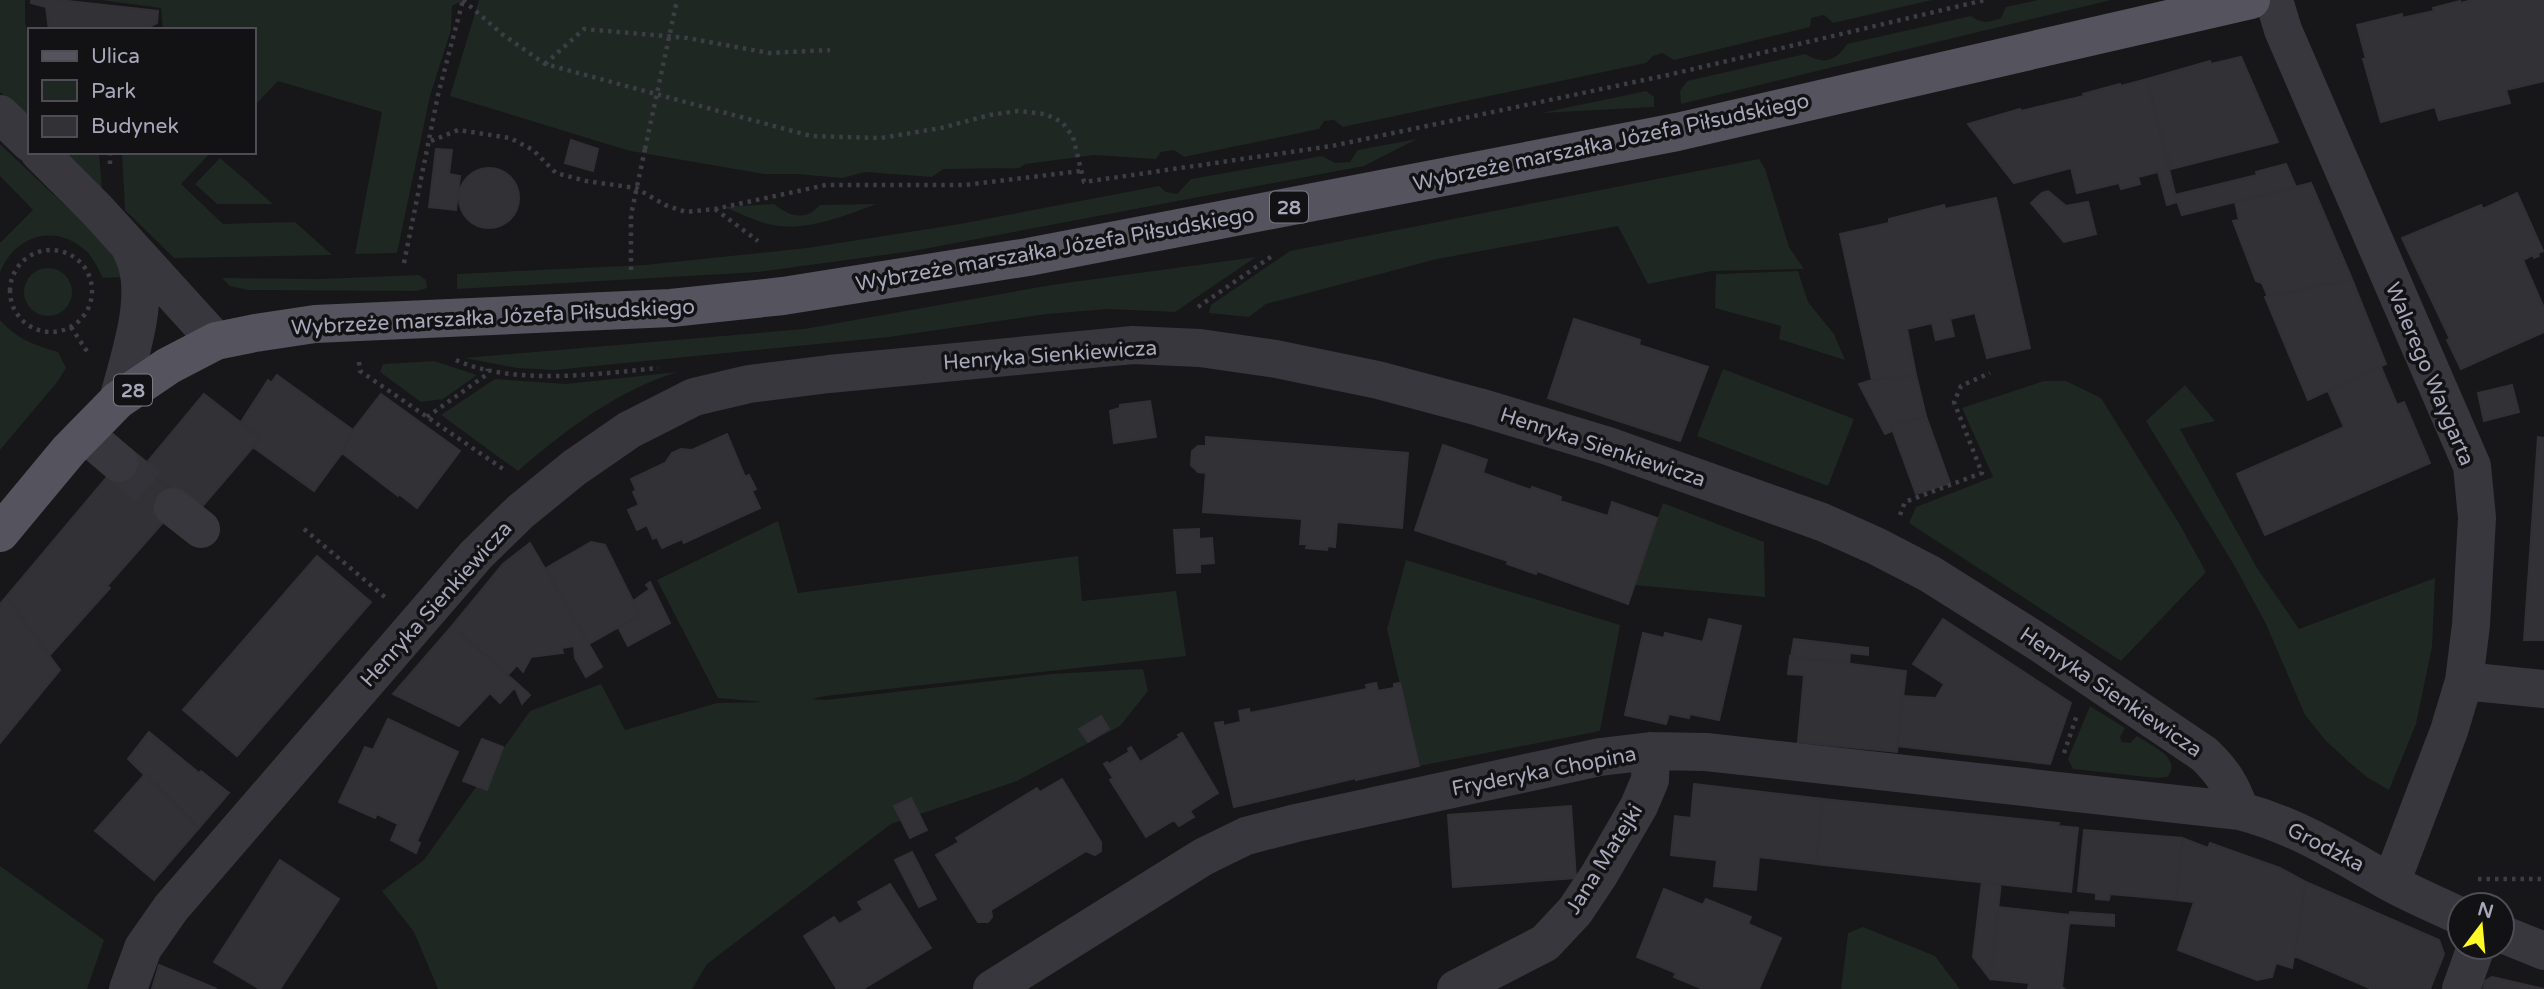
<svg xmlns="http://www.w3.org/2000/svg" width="2544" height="989" font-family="'Varela Round',sans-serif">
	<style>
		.green { fill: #1e2722 }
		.building { fill: #323135; stroke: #323035; stroke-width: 2 }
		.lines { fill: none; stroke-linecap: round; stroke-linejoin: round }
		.minor-tunnel { stroke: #343339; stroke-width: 38; stroke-dasharray: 38 19; stroke-linecap: butt }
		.path { stroke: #3d3d45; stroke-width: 4.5; stroke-dasharray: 3.5 5; stroke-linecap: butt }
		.minor { stroke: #38373e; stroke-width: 38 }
		.major { stroke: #54535e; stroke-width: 38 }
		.path-bridge { stroke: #3d3d45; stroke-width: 4.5; stroke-dasharray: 3.5 5; stroke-linecap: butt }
		.labels { text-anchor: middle; stroke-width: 7; stroke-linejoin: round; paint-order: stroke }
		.shield { fill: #121114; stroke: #7a7a88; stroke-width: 2 }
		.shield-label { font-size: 19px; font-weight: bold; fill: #a7a7ba }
		.street-label { font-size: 21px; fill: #a7a7ba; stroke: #121114 }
	</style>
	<rect width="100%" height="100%" fill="#171619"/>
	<path class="green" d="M0,0h25v21l5,24v76l-30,-29z
		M101,0h363l-12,6 -1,24 -21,66 -33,157 -42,1 27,-142 -104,-31 -24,25v-76h-91l-2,-22z
		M479,0h1453l-99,23 -9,-8 -13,3 -1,9 -136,33 -12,-7 -9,3 -7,7 -303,64 -9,-7 -10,1 -5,8 -135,28 -10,-7 -13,2 -5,7 -62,-4 -68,9 -7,4 -76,1 -11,8 -67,-5 -23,6 -46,-4h-32l-134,-23 -180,-55z
		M2038,0h73l-430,104 -1,-13 7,-10 118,-27c19,10 29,9 42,-10l124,-28c12,8 17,7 30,2l5,-11z
		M1646,91l8,6v10l-113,6z
		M1417,139l-53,27 -451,85 -154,21 -302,17v-15l188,-9 162,-17 153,-24 199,-38 7,6 11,2 14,-15 131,-23 13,7 15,-1 8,-12z
		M0,144l111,105 13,28 -21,1c-5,-9 -10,-21 -18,-28 -31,-27 -70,-14 -85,22v-29l33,-33 -33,-34z
		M63,152h36l3,37z
		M122,152h89l-30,32 42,40 72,-2 37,33 -158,3 -49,-48z
		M220,158l53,46h-56l-22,-20z
		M1759,159l6,10 24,78 15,22 -92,2 -64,13 -30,-58 -181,33 -171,45 -17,13 -40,-4 2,-8 79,-54z
		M774,204c15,12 31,18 46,1l56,-1c-34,13 -75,30 -112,19 -13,-4 -27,-11 -40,-16z
		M1256,257l-81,55 -67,-3 -61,5 -158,23 -334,33 -38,-2 -53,-10 340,-29 247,-44z
		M24 292a24 24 0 1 1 48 0a24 24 0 1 1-48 0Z
		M1798,271l10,31 26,32 11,26 -66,-21 2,-13 -66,-18 1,-34z
		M419,275l7,5 1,8 -10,3 -169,-1 -18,-4 -8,-8 98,1z
		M0,320c17,19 34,25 58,32l8,16 -8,13 -58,69z
		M434,361l43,14 -34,24 -22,3 -41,-30 3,-8z
		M1723,369l131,50 -26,67 -131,-50z
		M677,372c-62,20 -110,57 -159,99l-77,-56 54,-36 71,5z
		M2044,381h22l35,17 79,127 26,47 -85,89 -212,-138 7,-16 77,-30 -31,-69z
		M2185,385l30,36 -35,8 77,139 42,61 136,-51 -3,69 -16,77 -27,66 -21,-12 -18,-15 -24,-22 -21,-26 -39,-91 -32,-59 -88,-144z
		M1663,503l101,39 1,55 -131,-12z
		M778,521l20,72 280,-37 4,45 94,-10 10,65 -361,40 -13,3 13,1 227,-26 91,-5 5,22 -28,35 -103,55 -126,43 -184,140 -15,25h-254l-24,-57 -32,-41 42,-31 106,-149 71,-27 24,46 92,-27 46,-1 -45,-4 -61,-118z
		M1406,560l214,65 -20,106 -181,35 -32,-137z
		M2090,706l35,22 -5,9 2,5 8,1 7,-7c13,9 47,23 30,41l-11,1 -83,-9 -5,-10z
		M0,866l104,74 -17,49h-87z
		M1863,927l72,29 25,33h-119l7,-56z"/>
	<path class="building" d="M31,0h28l99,11 -1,12 -13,7h-95l-3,-23 -15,-4z
		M2472,0h72v81l-38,9 4,13 -71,17 -4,-13 -54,15 -18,-63h3l-9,-34 45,-11v4l32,-7 -1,-3 27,-7 1,2z
		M2241,57l37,85 -107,27 -24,-90 63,-18 1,3z
		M2147,79l30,123 -10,3 -9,-33 -20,5 2,7 -19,5 -2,-6 -42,10 -6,-25 -57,15 -46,-59 52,-15 1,2 63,-15 -1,-2 37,-10 1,2z
		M571,140l27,9 -5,22 -28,-8z
		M436,149l16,1 -3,24 11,2 -4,34 -27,-3z
		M2286,164l10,23 -114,28 -7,-20 82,-20 -1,-3z
		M459 198a30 30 0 1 1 60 0a30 30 0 1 1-60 0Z
		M2311,183l41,96 -84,18 -6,-14 -6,-2 -23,-60 6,-1 -4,-18z
		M2048,191l18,15 22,-4 8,32 -32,8 -33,-39 11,-10z
		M2517,193l26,58 -5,2 1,3 -5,2 -1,-3 -10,5 21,48v24l-83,37 -14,-29 3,-1 -48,-101 79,-33 2,4z
		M1996,198l34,150 -43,10 -12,-45 -25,6 4,17 -18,4 -4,-17 -25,6 9,46 -44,5 -32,-146 49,-11v-4l55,-14 1,4z
		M2352,279l34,85 -78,36 -43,-103z
		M1574,319l66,21 -1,5 69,22 -28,74 -132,-43z
		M2381,367l16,38 7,-3 26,61 -165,72 -28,-61 107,-47 -16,-36z
		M277,375l76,55 -11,23 -28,38 -61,-44 8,-9 -20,-16 27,-42 3,3z
		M1916,375l10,41 -35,10 1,5 -7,3 -26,-50 13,-4z
		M2512,385l7,27 -35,9 -6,-28z
		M204,394l57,44 -66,77 -51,-49z
		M381,394l79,57 -43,57 -18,-14 -1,2 -56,-43 11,-23z
		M1150,401l6,36 -42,6 -4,-32 10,-3v-3z
		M1926,416l24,67 -34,11 -25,-68z
		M727,434l18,43 4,-2 7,14 -4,2 8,17 -76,35 -2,-4 -20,9 -5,-11 -4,2 -6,-14 -10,5 -9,-20 11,-5 -6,-13 3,-2 -5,-11 34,-16 7,-10 9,-4 11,1z
		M1206,437l202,16 -6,75 -65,-6 -2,25 -7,-1 -1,4 -21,-2 1,-4h-7l2,-25 -99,-7 3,-39 -8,-1 -7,-7 1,-14 6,-5h8z
		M2538,437l6,1v202h-20z
		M1443,445l44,15 -4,13 48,17 1,-3 29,10 -1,4 48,15 4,-14 45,16 -29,86 -91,-33 -1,3 -29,-10 1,-3 -93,-31z
		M128,452l51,49 -11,16 -61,69 3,2 -60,67 -44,-58z
		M1199,529v10l13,-1 2,25 -14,1v8l-23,1 -3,-43z
		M591,542l14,3 35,70 -51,29 -43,-76z
		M530,543l72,124 -16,10 -11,-19 -1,-12 -12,2 1,5 -32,4 -8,15 -6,-7 -9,10 -56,-49 51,-62z
		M317,556l54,46 -134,154 -54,-46z
		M650,582l20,41 -42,23 -10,-19 22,-12 -7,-14 17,-12 -4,-4z
		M6,597l54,73 -60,73v-139z
		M1709,619l32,7 -22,94 -29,-6 -1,4 -20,-4 -3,10 -41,-9 18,-82 21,5 1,-5 38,9z
		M1943,619l128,84 -21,61 -152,-18 5,-50 33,2 8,-14 -31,-20z
		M452,626l66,58 -18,19 -10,-10 -31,33 -66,-32z
		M1794,639l74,9v7l-18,-2 -1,11 -58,-7z
		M1790,656l116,15 -9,81 -99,-10 6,-67 -16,-1z
		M1376,683l2,8 16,-3v-4l6,-1 19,83 -63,14v-2l-122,29 -19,-84 8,-1v4l18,-4 -2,-11 10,-2 1,4 117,-24 -1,-4z
		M518,684l12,11 -8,9 -7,-16z
		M1101,716l8,13 -21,13 -9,-13z
		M388,719l70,33 -41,89 3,2 -4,10 -25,-13 7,-16 -21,-10 -2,4 -36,-16 26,-55 8,3z
		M149,732l50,41 2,-2 28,22 -30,35 -71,-69z
		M1182,733l36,60 -28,18 4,6 -15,9 -5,-6 -28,17 -36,-57 3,-2 -9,-14 3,-2 2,2 20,-12 -1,-3 3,-2 9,15 40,-25 -2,-2z
		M482,739l21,8 -16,43 -24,-9z
		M145,774l54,54 -45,52 -59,-49z
		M1062,779l39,63v9l-6,4 -9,-4 -95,59 1,7 -4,5h-10l-42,-67 23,-13 -3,-4 81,-50 3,4z
		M1694,784l129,15 -7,65 -57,-7 -3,33 -42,-4 3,-26 -46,-5 4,-39 16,2z
		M911,798l16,32 -17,8 -16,-32z
		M1823,799l236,24 -1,3 20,2 -7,64 -255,-28z
		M1571,806l5,72 -123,9 -5,-72z
		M2084,830l98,8 -6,62 -66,-6 -1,6 -13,-1v-6l-18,-2z
		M2182,838l26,10 2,-5 70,25 26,14 -14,86 -16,-5 -4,14 -15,3 -79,-30 16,-48 -18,-2z
		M912,852l24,47 -17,8 -24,-47z
		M280,860l59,39 -59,90h-20l-46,-27z
		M1982,881l19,2 -11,96 -17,-22z
		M2306,882l133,58 5,14 -14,35h-58l-78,-33z
		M890,884l41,64 -68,41h-26l-33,-53 30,-19 5,7 24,-14 -5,-8z
		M1664,889l39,16 3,-6 45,18 -3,7 33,14 -22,51h-56l-29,-12 2,-4 -39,-16z
		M1998,907l72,8v-3l44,3v11l-45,-3 -7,64 3,2h-37l1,-6 -39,-4z
		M159,965l58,24h-65z
		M2492,977l52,12h-61l2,-8z"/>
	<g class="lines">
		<path class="minor-tunnel" d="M119,463l54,44"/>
		<path class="path" d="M463,0l39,34 43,30 266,72 70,2 60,-10 49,-13 28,-4 27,3 17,8 11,15 11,45 248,-36 336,-71 317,-75
			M545,64l39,-35 103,9 82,15 61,-3
			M431,141l27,-11 52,8 23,12 23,23 30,8 50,7 29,17 21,7 29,-3 111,-24h139l116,-14
			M110,152v15
			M715,209l43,32
			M10 291a41 41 0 1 1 82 0a41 41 0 1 1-82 0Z
			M404,263l34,-168 25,-95
			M631,270v-55l14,-66
			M1198,307l77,-53
			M71,327l17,26
			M456,360c57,26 142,14 202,8
			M359,362l1,9 146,100
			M427,417l59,-42 2,-6
			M1900,515l5,-13 77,-29 -28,-71 7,-16 29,-13
			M304,529l82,69
			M2064,753l13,-38
			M2478,879h66"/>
		<path class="minor" d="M2274,0l9,30 189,436 5,52 -6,107 -7,56 -15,50 -58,152
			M0,114l30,29
			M39,152l58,58 119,131
			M118,400c11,-43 36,-109 13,-150
			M85,434l34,29
			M173,507l28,22
			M2464,681l80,8
			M2502,934l42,17
			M128,989l15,-41 28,-40 305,-353 44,-43 54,-44 55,-38 65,-33 55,-13 80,-10 304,-29 67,3 76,11 102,21 101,27 129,39 214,76 54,24 54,28 111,70 163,110c18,17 28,32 36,57
			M992,989l211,-132 43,-21 50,-13 304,-66 51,-6 55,1 534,59c58,15 100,43 151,72 22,12 46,22 69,33
			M1456,989l89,-46 30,-32 24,-36 40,-69 11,-26 1,-29
			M2461,989l15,-42"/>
		<path class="major" d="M0,533l69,-83 49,-50 50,-34 48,-25 39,-8 60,-9 356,-16 112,-12 245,-39 649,-125 574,-132"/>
		<path class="path-bridge" d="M645,149l32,-149"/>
	</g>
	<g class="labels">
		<g class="shield">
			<rect x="1270" y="191.5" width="38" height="31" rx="5"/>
			<rect x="114" y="374.5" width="38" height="31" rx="5"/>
		</g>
		<g class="shield-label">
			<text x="1289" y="214">28</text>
			<text x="133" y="397">28</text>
		</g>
		<g class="street-label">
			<text transform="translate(1611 142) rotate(-12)" y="7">Wybrzeże marszałka Józefa Piłsudskiego</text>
			<text transform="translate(1055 249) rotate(-10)" y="7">Wybrzeże marszałka Józefa Piłsudskiego</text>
			<text transform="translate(493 317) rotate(-3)" y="7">Wybrzeże marszałka Józefa Piłsudskiego</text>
			<text transform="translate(1050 355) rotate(-4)" y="7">Henryka Sienkiewicza</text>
			<text transform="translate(2430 374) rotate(67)" y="7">Walerego Waygarta</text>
			<text transform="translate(1603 447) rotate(18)" y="7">Henryka Sienkiewicza</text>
			<text transform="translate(436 604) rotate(-48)" y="7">Henryka Sienkiewicza</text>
			<text transform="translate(2111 692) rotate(34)" y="7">Henryka Sienkiewicza</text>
			<text transform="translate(1544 771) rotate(-11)" y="7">Fryderyka Chopina</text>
			<text transform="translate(2326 847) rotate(27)" y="7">Grodzka</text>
			<text transform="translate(1604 859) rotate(-58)" y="7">Jana Matejki</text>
		</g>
	</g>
	<rect x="28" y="28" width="228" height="126" fill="#121114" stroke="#4e4d56" stroke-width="2"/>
	<rect x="42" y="51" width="35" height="10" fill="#54535e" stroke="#4e4d56" stroke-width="2"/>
	<text x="91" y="63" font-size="21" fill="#a7a7ba">Ulica</text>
	<rect x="42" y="80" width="35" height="21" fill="#1e2722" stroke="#4e4d56" stroke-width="2"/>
	<text x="91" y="98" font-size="21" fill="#a7a7ba">Park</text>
	<rect x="42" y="116" width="35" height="21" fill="#323135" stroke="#4e4d56" stroke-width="2"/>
	<text x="91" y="133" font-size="21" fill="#a7a7ba">Budynek</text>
	<g transform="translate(2481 926) rotate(16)"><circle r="33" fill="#121114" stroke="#4e4d56" stroke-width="2"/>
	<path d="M0-5L12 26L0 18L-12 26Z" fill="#fff928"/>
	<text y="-10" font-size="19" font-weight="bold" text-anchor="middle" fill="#a7a7ba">N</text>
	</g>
</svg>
